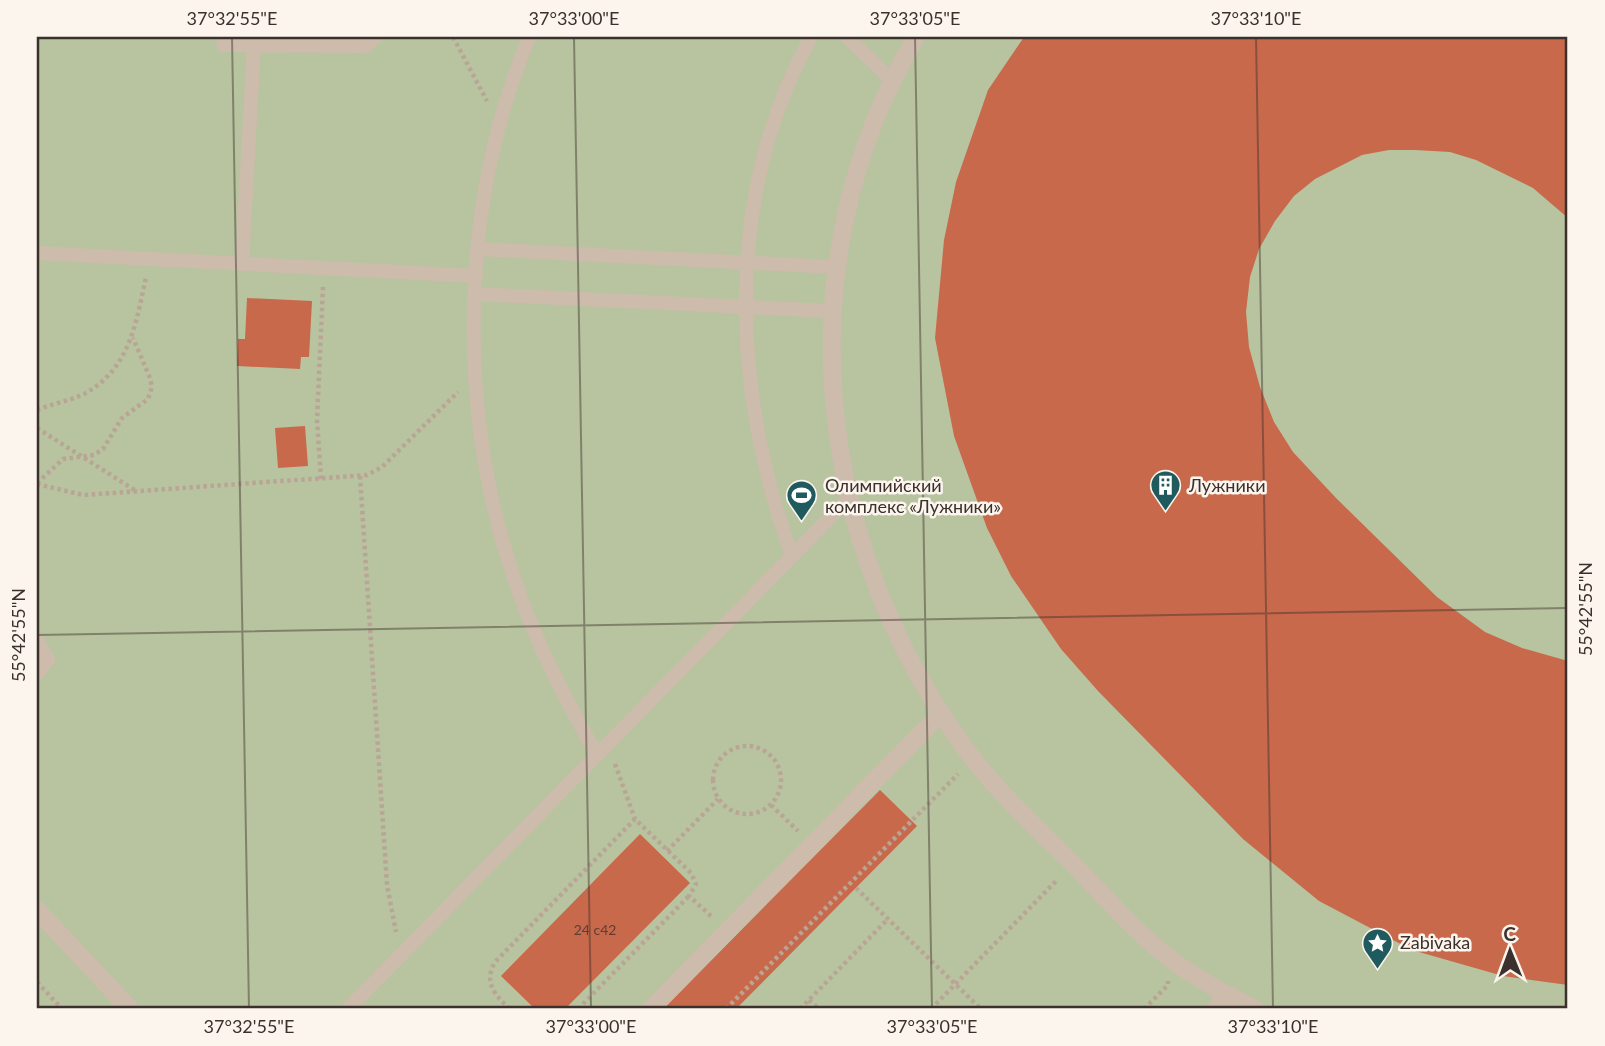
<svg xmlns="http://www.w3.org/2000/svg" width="1605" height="1046" font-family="Lato,sans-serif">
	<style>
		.green { fill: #b8c4a0 }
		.building { fill: #c8694b }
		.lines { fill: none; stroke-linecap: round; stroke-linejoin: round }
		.path { stroke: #b9a596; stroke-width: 4.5; stroke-dasharray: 3.5 3.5; stroke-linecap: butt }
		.lane { stroke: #cdbbac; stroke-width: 14 }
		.street { stroke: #cdbbac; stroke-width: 18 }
		.ticks { fill: none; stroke: #3b302b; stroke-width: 2; stroke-opacity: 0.45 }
		.labels { text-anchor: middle; stroke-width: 5; stroke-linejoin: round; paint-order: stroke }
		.number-label { font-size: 14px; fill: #5e3e33 }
		.poi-label { font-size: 18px; fill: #3b302b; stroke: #fbf5ee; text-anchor: start }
		.neatline { fill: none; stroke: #3b302b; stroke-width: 2.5 }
		.ticks-label { font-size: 18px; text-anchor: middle; fill: #3b302b }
	</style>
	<rect width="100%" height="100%" fill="#f4ebe1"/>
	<path class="green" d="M37,37h1531v972h-1531z"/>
	<path class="building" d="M1024,37h544v181l-35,-30 -57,-28 -26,-8 -35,-2h-26l-27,5 -47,24 -21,17 -19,25 -16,28 -9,28 -4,35 3,35 11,40 14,35 19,30 43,46 101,99 48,35 37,16 46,13v324l-65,-9 -91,-26 -93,-49 -76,-62 -145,-148 -37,-42 -50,-73 -24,-48 -33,-92 -19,-98 9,-98 12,-58 32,-92z
		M247,298l65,3 -3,56h-8l-1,12 -63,-3 1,-27h7z
		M305,426l3,40 -30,2 -3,-40z
		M880,790l37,36 -181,183h-73z
		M640,834l50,49 -125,126h-30l-34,-33z"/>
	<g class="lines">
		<path class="path" d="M453,37l34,64
			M37,410c15,-6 32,-9 47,-16 46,-25 52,-71 62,-117
			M37,428l99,63
			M360,476l27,409 9,47
			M321,479l-4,-59 6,-133
			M37,483l26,-24 31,-4 9,-6 19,-31 26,-19 4,-12 -2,-9 -17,-40
			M37,484l46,11 284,-20 15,-8 76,-75
			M713 780a34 34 0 1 1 68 0a34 34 0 1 1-68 0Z
			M615,764l20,55
			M771,805l27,26
			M667,851l51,-52
			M856,888l125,121
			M37,982l25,27
			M809,1000l10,9
			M510,1009c-15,-14 -27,-26 -15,-47l140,-143 56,54 5,11 -7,12 23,21
			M578,1009l111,-113
			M726,1009l232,-235
			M800,1009l88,-90
			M931,1009l127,-130
			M1144,1009l24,-24v-4"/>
		<path class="lane" d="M529,37c-72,174 -73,385 -8,561 20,55 47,106 76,157
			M847,37l45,43
			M223,45l134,1h8l11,-9
			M478,249l357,18
			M37,253l439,23
			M242,264l12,-219
			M475,294l356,17
			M792,556c-60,-166 -69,-360 19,-519
			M37,640l11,19 -11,15
			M348,1009l502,-512"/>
		<path class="street" d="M916,37c-132,222 -103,500 46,707 31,44 71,80 110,119 29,29 57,63 90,89 27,23 62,41 93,57
			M37,910l93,99
			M651,1009l290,-296
			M1215,1009l13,-14"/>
	</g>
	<path class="ticks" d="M232,37l17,972M574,37l17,972M915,37l17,972M1256,37l17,972M37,635l1531,-27"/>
	<defs>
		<symbol id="building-pin" viewBox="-11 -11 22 30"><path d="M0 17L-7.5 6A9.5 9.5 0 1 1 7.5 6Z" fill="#1f5a5e" stroke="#fbf5ee"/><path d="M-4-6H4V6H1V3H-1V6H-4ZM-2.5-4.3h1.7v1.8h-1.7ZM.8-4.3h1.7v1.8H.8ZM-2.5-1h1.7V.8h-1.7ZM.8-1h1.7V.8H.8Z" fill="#fff"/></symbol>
		<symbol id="stadium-pin" viewBox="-11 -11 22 30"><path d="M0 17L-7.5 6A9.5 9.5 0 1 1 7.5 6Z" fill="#1f5a5e" stroke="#fbf5ee"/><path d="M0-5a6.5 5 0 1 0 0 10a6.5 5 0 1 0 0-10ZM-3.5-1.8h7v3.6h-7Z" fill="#fff"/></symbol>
		<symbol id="sight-pin" viewBox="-11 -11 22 30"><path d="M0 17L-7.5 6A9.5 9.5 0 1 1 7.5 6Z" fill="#1f5a5e" stroke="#fbf5ee"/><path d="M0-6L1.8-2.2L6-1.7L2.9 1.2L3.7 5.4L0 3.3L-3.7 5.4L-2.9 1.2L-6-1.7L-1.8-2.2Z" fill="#fff"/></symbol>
	</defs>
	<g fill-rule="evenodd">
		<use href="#building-pin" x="1148" y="468" width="35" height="47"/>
		<use href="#stadium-pin" x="784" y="478" width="35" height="47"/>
		<use href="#sight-pin" x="1360" y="926" width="35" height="47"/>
	</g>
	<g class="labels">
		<g class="number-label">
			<text x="595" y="935">24 с42</text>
		</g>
		<g class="poi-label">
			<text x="825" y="492">Олимпийский<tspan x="825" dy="21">комплекс «Лужники»</tspan></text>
			<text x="1189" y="492">Лужники</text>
			<text x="1400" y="949">Zabivaka</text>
		</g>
	</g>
	<rect width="1605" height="1046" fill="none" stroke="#fbf5ee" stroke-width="77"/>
	<g transform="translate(1510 951) rotate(359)" stroke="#fbf5ee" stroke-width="5" paint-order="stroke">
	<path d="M0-5L12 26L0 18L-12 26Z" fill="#3b302b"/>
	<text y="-10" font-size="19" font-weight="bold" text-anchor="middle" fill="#3b302b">С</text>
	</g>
	<rect x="38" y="38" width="1528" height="969" class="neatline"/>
	<g class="ticks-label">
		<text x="232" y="25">37°32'55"E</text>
		<text x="574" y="25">37°33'00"E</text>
		<text x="915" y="25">37°33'05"E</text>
		<text x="1256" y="25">37°33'10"E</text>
		<text transform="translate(1586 609) rotate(-90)" y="6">55°42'55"N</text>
		<text transform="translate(19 635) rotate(-90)" y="6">55°42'55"N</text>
		<text x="249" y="1033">37°32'55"E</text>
		<text x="591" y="1033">37°33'00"E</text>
		<text x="932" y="1033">37°33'05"E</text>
		<text x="1273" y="1033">37°33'10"E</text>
	</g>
</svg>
